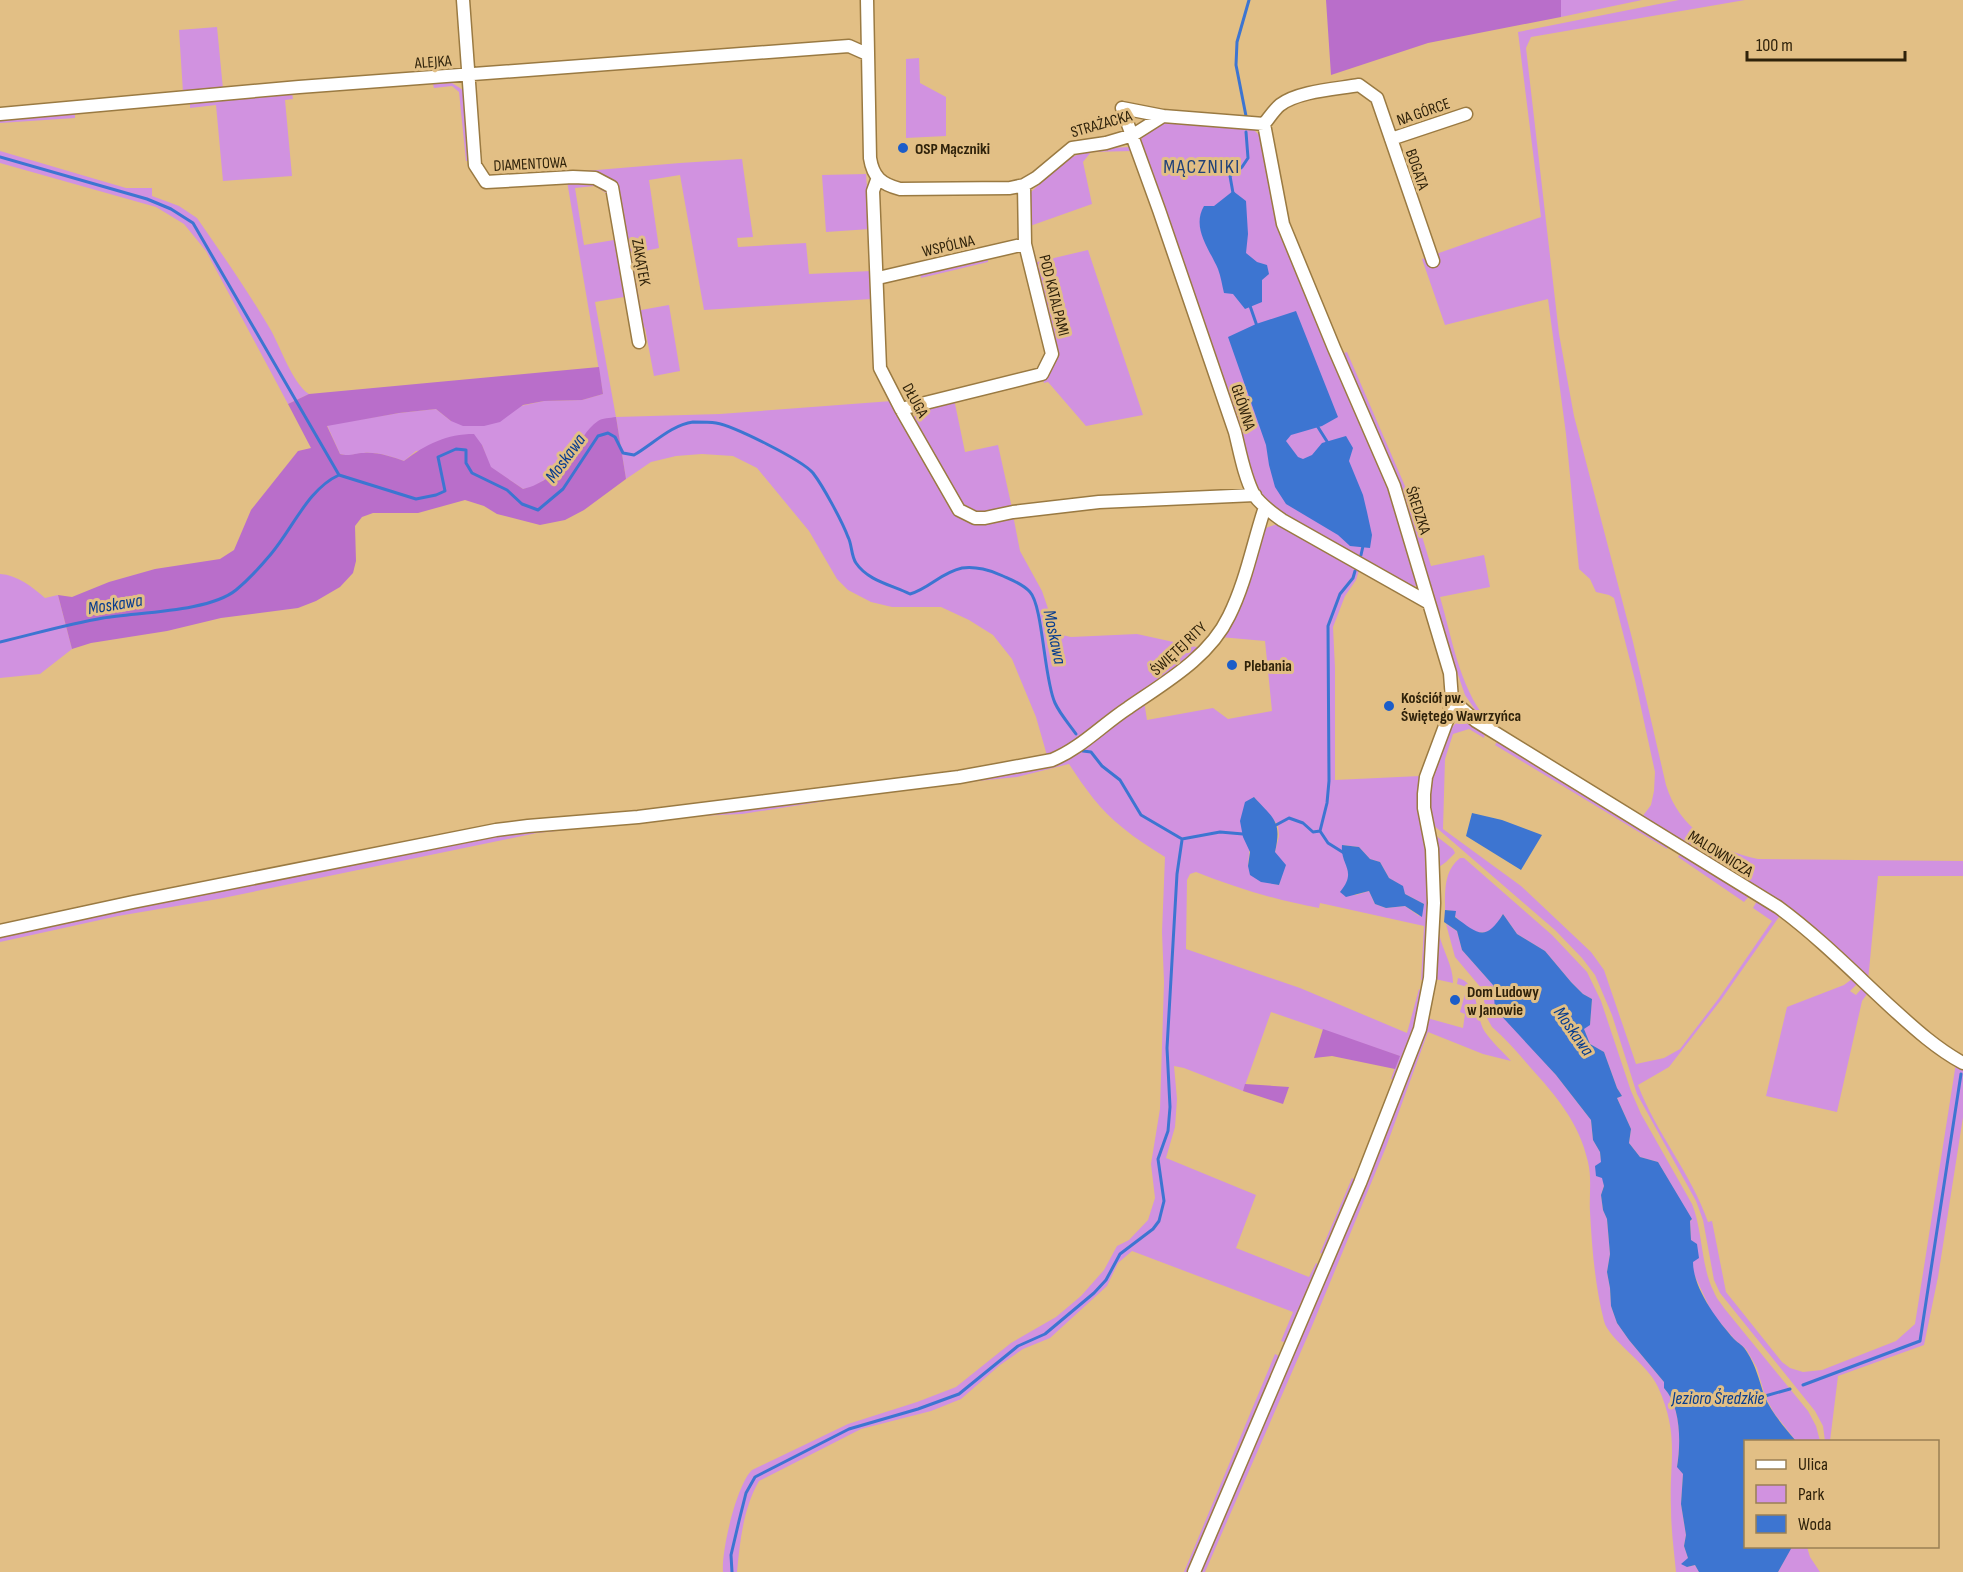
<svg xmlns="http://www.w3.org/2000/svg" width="1963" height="1572" font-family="'Sofia Sans Condensed',sans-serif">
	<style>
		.green { fill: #d192e0; fill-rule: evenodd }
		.forest { fill: #b96eca }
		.water { fill: #3d75d1 }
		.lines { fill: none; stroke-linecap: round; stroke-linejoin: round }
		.stream { stroke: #3d75d1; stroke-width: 3 }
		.minor-casing { stroke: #9a7a42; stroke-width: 15 }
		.minor { stroke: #fff; stroke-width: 12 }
		.poi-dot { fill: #1b5dc9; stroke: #e2bf85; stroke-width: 2 }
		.labels { text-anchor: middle; stroke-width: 6; stroke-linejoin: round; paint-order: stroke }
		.street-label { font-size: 16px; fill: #2f220a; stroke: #e2bf85 }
		.poi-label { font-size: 16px; font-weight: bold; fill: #2f220a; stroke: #e2bf85; text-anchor: start }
		.water-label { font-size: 18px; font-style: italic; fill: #063c8f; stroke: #e2bf85 }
		.quarter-label { font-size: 20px; letter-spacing: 1.5px; fill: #214278; stroke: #e2bf85 }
	</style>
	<rect width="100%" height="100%" fill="#e2bf85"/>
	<path class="green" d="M1561,0h81l-81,17z
		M1679,0h66l-214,37 -5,11 33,286 15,82 59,226 33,143c13,43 50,65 92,74l205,2v15h-85l-10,105 -80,-71 -146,-93 9,-12 3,-14 1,-19 -20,-92 -21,-82 -5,-3 -13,-3 -6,-13 -11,-10 -13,-135 -18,-135 -103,26 -23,-66 119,-42 -23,-185z
		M217,27l6,62 -40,3 -4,-62z
		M919,58l1,25 26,14v39l-40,2v-79z
		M452,83l11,7 7,71h-4l-7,-69 -7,-6 -18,2 -1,-4z
		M292,93l1,6 -8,1 7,76 -69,5 -7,-76 -26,3v-6z
		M75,111v7l-75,5v-5z
		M1174,121l80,9 7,7 7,30 121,319 30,96 -3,4 -6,1 -122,-68 -25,-22 -5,-7 -118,-346c3,-16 21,-21 34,-23z
		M1130,147l2,4 -41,1 -8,10 9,42 -62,22 -2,-23 3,-11 34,-32 26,-11z
		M0,151l126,37h26v8l27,10 18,12c25,36 50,72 72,109 11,18 23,56 40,67l-21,10 -82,-153 -22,-27 -28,-17 -156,-44z
		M742,159l11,78 -16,1 1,9 68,-4 3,31 62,-3v28l-167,11 -24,-135 -31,5 10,68 -28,6 2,8h-4l-14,-81 -20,-7 -22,-2 107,-9z
		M866,174l4,55 -44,3 -4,-57z
		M567,181l28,1 14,9 3,17 -3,1 -3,-16 -11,-7 -20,2 9,57 30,-5 -3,-19h3l14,82 -3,1 -1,-7 -29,5 21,115 104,-3 172,-13 64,115c16,11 40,2 57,-1l7,36 22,40 13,38 7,6 9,2 66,-3 64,14 -27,25 -126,86 -12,-42 -24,-58 -19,-24 -24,-15 -28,-13h-49l-21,-5 -23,-12 -11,-11 -28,-48 -52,-63 -24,-12 -31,-2 -26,2 -25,6 -25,17 -10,-62 -31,18 -15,22 -21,20 -16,10 -10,2 -33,-22 -8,-22 -66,6 -12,10c-12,-4 -26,-9 -40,-8 -10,1 -14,4 -24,1l-13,-29 72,-12 37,-4 15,12 93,-20 38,-1 21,-6z
		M1029,247h4l4,15 51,-12 55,165 -57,11 -38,-44 -4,1 -1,-4h2l12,-22z
		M988,259v3l-67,16 -1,-4z
		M630,270h4l7,40 28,-5 11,66 -26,5 -9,-48 -6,-5z
		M1347,352l64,148 20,66 53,-11 6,32 -50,10c12,41 19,88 46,122l-3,2 -18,-26 -18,-52 -37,-125 -69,-164z
		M954,399l11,53 33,-7 14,63c-20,3 -38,10 -54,-7l-45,-79c3,-19 24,-19 41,-23z
		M1277,524l7,1 76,42 -4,13 -11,16 -12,31 2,41v112l85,-4 -2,29 10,59 1,26 -3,90h-5l3,-54 -104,-23 -1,5c-43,-8 -83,-20 -123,-36l-6,2 -3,6 -1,69 114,39 107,45 12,-44 5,4 -11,41 -17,47 -5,-2 8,-23 -128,-44 -28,79 -59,-23 -10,-2 3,33 -2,28 -9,31 90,37 -20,53 73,29 7,-14 3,2 -32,78 -6,-2 12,-29 -161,-61 -14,12 -11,23 -57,52 -27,11 -23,16 -39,34 -30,12 -70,18 -102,52c-16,28 -19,60 -22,91h-14c-2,-21 14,-88 29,-102l96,-46 69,-22 39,-15 55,-44 45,-26 25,-21 23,-26 13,-24 12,-6 19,-20 7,-22 -4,-34 9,-55 4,-127 -2,-50 3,-75c-14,-9 -29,-18 -42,-29 -23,-18 -39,-41 -54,-64l-52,13 -108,11 -167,26 -45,2 -160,17 -319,66 -100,17 -118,26v-8l443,-91 597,-76 104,-66 3,19 66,-12 15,11 44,-8 -7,-70 -45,-4 43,-108zM1254,797l24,28 1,11 -4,16 7,22 -3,11 -5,-1 -26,-18zM1343,845l16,2 11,12 10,3 9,16 13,8 3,8 19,10 -5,12 -14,-10 -19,2 -11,-4 -6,-13 -13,4 -15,-3c17,-22 -1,-27 2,-47z
		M0,574c18,1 32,13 45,24l13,-3 14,54 -32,25 -40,4z
		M1462,721l7,1 16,11 -1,5 -15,-9 -16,5 -8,25 -2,70 78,57 70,66 13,18 32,94 28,-6 16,-9 39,-51 53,-77 -19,-13 5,-9 23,15 -60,86 -52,67 -31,18c18,48 53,88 70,137l4,-1 14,71 56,70 8,6 13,4 19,-2 74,-29 19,-17 41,-261 7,4v50l-25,160 -14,68 -86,31 -8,65h-5l-2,-15 -8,-15 -95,-118 -6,-13 -11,-60 -7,-19 -59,-107 -25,-79 -17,-40 -13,-17 -27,-28 -124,-107c-7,-37 6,-60 19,-93l5,-6z
		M1498,740l171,105 -2,4 -172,-104z
		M1435,835l18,14 2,4 -9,9 -7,5 -5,-30z
		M1681,852l70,42 -7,8 -66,-45z
		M1460,858h4l88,77 35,37 14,29 30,90 10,23 51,90c11,27 9,64 22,88 2,6 7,11 10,16l84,103 8,15 4,15h-24l-22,-28 -9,-17 -8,-28 -11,-19 -11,-9 -23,-27 -19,-41 -3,-51 2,-1 -34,-58 -18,-5 -11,-14 2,-14 -14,-31 5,-2 -5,-8 -13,-36 -14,-8 -6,-15 6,-5 2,-25 -9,-5 -12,-12 -26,-31 -28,-17 -14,-20c-3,4 -5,10 -8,13 -16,15 -35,-4 -45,-17h-5c0,-20 -1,-39 15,-52z
		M1446,924l11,7 5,19 31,35 3,24 60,66 35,45 2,20 7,12 4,34 -3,9 2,15 4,9 3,35 -3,18 3,16 1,18 6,17 12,17 35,42v6c17,18 17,55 13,78l6,8 -2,30 5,31 -2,11 4,12 -1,9 8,-2 4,7h-23c-2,-21 -5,-43 -5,-64 -2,-48 9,-72 -13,-121 -10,-23 -50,-48 -54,-66 -9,-35 -12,-73 -14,-109 -1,-16 2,-33 -2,-50 -9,-40 -32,-66 -58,-95 -12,-14 -24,-28 -38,-40l-5,-9 -5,-29 -27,-32z
		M1437,934h2c4,17 14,32 14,49l-18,-4z
		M1458,978c23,6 16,38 27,54 7,10 18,20 26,29l-28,-7 -55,-22 -42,115 -74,179 -107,246h-6l228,-554 36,10 2,-14 -5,-2 7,-25 -10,-3z
		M1852,979l5,5 -7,7 6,4 6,-7 5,6 -5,7 -25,111 -71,-16 21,-89 57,-22z
		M1352,1178l5,3 -33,73 -4,-1z
		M1275,1354l6,3 -91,215h-6z
		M1792,1546l15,1 3,10 10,15h-42z"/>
	<path class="forest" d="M1326,0h235v17l-133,26 -97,32z
		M599,367l4,27 -21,6 -38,1 -21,4 -23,17 -16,4h-21l-12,-5 -15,-12 -37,4 -72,13 13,28c10,3 14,-1 24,-1 14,-1 28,4 40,8 22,-17 43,-27 70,-27l8,11 9,22 32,22c19,-4 37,-19 49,-34 8,-12 14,-26 26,-34 4,-3 12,-3 18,-4l10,62 -42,31 -19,10 -25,5 -43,-11 -13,-8 -19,-6 -47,13h-45l-11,4 -7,9 1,35 -3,12 -13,14 -24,14 -18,7 -77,10 -54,13 -76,12 -19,6 -14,-54 14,2 37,-15 46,-13 65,-10 14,-9 17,-40 47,-59 13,-3 -23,-44 21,-10z
		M1323,1029l77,27 -5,13 -63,-13 -18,2z
		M1245,1084l44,3 -6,17 -40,-13z"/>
	<path class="water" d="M1233,191l13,10 2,33 -2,19 11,9 10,3 2,9 -7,6v22l-17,7 -12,-15 -9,-1c-2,-8 -3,-16 -6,-24 -8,-19 -27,-41 -14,-63h10z
		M1296,311l42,106 -16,9 -31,9 -5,6 12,16 5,2 9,-4 10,-12 24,-7 7,12 -4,13 14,34 4,17 5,23 -2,13 -20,-2 -12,-11 -52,-31 -11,-17 -6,-22 -3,-20 -38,-108 28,-13z
		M1254,797c20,22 28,24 21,55l11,13 -7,20 -18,-3 -11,-7 -2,-9 2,-14 -7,-15 -3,-16 5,-19z
		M1472,813l30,7 40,15 -21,35 -55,-34z
		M1342,845l17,2 11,12 10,3 9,16 14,8 2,8 19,10 -2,13 -17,-11 -19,2 -11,-4 -6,-13 -23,6 -6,-5c18,-22 0,-26 2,-47z
		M1445,910l11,1 -1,6c22,16 30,26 48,-3l14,20 28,17 26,31 12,12 9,5 -2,26 -6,4 6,15 14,8 13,36 5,8 -5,2 14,31 -2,14 11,14 18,5 34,57 -2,2 1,19 6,4 2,14 -6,4c0,26 24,58 41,77 4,4 10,7 13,13 9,14 12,28 17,43 7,17 20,32 32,46l-50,1v104l46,1 -14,25h-79l-4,-7 -8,2 -6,-3 7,-6 -4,-12 2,-11 -5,-31 2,-30 -6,-7c4,-24 4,-61 -13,-79v-6l-35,-42 -12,-17 -6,-17 -1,-18 -3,-16 3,-18 -3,-35 -4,-9 -2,-15 3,-9 -2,-8 -6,-2 -1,-10 6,-4 -1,-10 -7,-12 -2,-20 -35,-45 -61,-66 -2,-24 -31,-35 -5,-19 -13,-9z"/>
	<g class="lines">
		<path class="stream" d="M1246,116l-10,-51 1,-23 12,-42
			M0,157l147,42 24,10 22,14 146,252
			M1233,193l-3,-17 12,-9 6,-9 -2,-26
			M1249,303l8,23
			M1316,424l12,19
			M1361,555l2,-9
			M0,642c34,-8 68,-18 103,-24 35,-6 106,-6 133,-28 12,-10 25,-24 35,-36 22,-26 37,-65 68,-79l77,24 20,-4 9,-4 -7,-34 18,-8 10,1v13l6,10 35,17 15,14 16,6 25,-21 35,-53 10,-3 7,4 8,16 11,2c19,-11 37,-30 59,-33 7,0 17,0 23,1 18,3 86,37 97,50 10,13 29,48 35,64 4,7 3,19 8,26 12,18 36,22 54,31 20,-6 30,-21 52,-26 13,-2 29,2 41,8 9,4 20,8 27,16 13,14 14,88 25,111 5,11 14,21 21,31
			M1083,751l8,1 11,14 18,14 21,35 41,24 38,-7 23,2
			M1276,825l13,-7 14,5 10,9 7,-1 8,12 16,10
			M1320,831l7,-28 2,-22 -1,-155 12,-32 13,-16 2,-7
			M1803,1385l117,-44 41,-267
			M1765,1396l25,-7
			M732,1572l-1,-17 8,-34 7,-28 9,-16 94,-48 69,-20 41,-15 59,-48 27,-12 49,-41 12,-13 14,-26 33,-25 6,-8 5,-20 -6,-42 10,-28 2,-24 -3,-59 10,-174 5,-34"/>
		<defs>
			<path id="minor" d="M463,0l12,165 11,17 87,-5 22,1 17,9 27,155
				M867,0l3,158c3,19 11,26 30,31l110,-1 14,-3 12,-7 36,-30 34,-5 27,-8 30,-19 101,8c5,-6 10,-14 16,-19 18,-14 57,-16 79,-20l18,13 56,163
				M1122,108l37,102 76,222c5,20 9,44 19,63 7,10 18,18 28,25l147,83
				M1122,108l41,8
				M0,114l299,-27 550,-41 18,8
				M1391,139l75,-25
				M877,180l-4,11 7,177 21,41 58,101 16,8h10l28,-6 86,-10 156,-7
				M878,278l147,-34
				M901,409l141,-35 10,-20 -27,-110 -1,-59
				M1452,700l24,21 302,186c41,30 78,68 115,102 22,20 44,40 70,54
				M0,931l133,-29 363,-72 32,-4 110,-9 321,-40 93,-17c29,-12 50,-35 76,-52 36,-25 81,-50 101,-92 17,-34 24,-73 36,-109
				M1194,1572l166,-389 60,-154 10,-51 4,-75 -2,-54 -8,-41v-14l2,-17 22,-59 4,-18 -2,-27 -56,-187 -60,-138 -51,-124 -19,-100"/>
		</defs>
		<use href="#minor" class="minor-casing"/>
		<use href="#minor" class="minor"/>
	</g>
	<g class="poi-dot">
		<circle cx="903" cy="148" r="6"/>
		<circle cx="1232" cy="665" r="6"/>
		<circle cx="1389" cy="706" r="6"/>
		<circle cx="1455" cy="1000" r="6"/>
	</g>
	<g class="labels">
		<g class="street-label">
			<text transform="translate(433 61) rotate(-4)" y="6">ALEJKA</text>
			<text transform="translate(1423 111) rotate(-19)" y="6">NA GÓRCE</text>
			<text transform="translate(1101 123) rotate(-16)" y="6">STRAŻACKA</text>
			<text transform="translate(530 163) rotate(-3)" y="6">DIAMENTOWA</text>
			<text transform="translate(1418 169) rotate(71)" y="6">BOGATA</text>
			<text transform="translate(948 245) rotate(-13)" y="6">WSPÓLNA</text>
			<text transform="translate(642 262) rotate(80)" y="6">ZAKĄTEK</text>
			<text transform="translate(1055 295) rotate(76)" y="6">POD KATALPAMI</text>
			<text transform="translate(916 400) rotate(61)" y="6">DŁUGA</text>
			<text transform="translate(1244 407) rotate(72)" y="6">GŁÓWNA</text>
			<text transform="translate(1419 510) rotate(72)" y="6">ŚREDZKA</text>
			<text transform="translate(1178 648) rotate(-43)" y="6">ŚWIĘTEJ RITY</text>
			<text transform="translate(1721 853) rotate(32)" y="6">MALOWNICZA</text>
		</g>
		<g class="poi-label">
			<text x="915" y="154">OSP Mączniki</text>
			<text x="1244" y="671">Plebania</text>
			<text x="1401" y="703">Kościół pw.<tspan x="1401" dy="18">Świętego Wawrzyńca</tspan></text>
			<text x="1467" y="997">Dom Ludowy<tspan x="1467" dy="18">w Janowie</tspan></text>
		</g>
		<g class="water-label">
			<text transform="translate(565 458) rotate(-54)" y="6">Moskawa</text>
			<text transform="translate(115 604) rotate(-9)" y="6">Moskawa</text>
			<text transform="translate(1055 637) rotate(78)" y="6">Moskawa</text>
			<text transform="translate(1574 1031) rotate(55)" y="6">Moskawa</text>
			<text x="1718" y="1404">Jezioro Średzkie</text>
		</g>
		<g class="quarter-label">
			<text x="1202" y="173">MĄCZNIKI</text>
		</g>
	</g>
	<rect x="1744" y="1440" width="195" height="108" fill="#e2bf85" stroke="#9a8054" stroke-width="1.5"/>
	<rect x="1756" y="1460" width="30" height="9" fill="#ffffff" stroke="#9a8054" stroke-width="1.5"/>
	<text x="1798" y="1470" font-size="18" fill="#2f220a">Ulica</text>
	<rect x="1756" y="1485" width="30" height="18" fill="#d192e0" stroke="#9a8054" stroke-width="1.5"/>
	<text x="1798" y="1500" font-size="18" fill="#2f220a">Park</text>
	<rect x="1756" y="1515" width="30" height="18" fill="#3d75d1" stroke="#9a8054" stroke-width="1.5"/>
	<text x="1798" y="1530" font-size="18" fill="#2f220a">Woda</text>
	<path d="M1747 51v9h158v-9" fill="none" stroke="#2f220a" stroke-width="3"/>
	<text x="1756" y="51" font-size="18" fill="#2f220a" stroke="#e2bf85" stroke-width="4.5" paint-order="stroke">100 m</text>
</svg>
